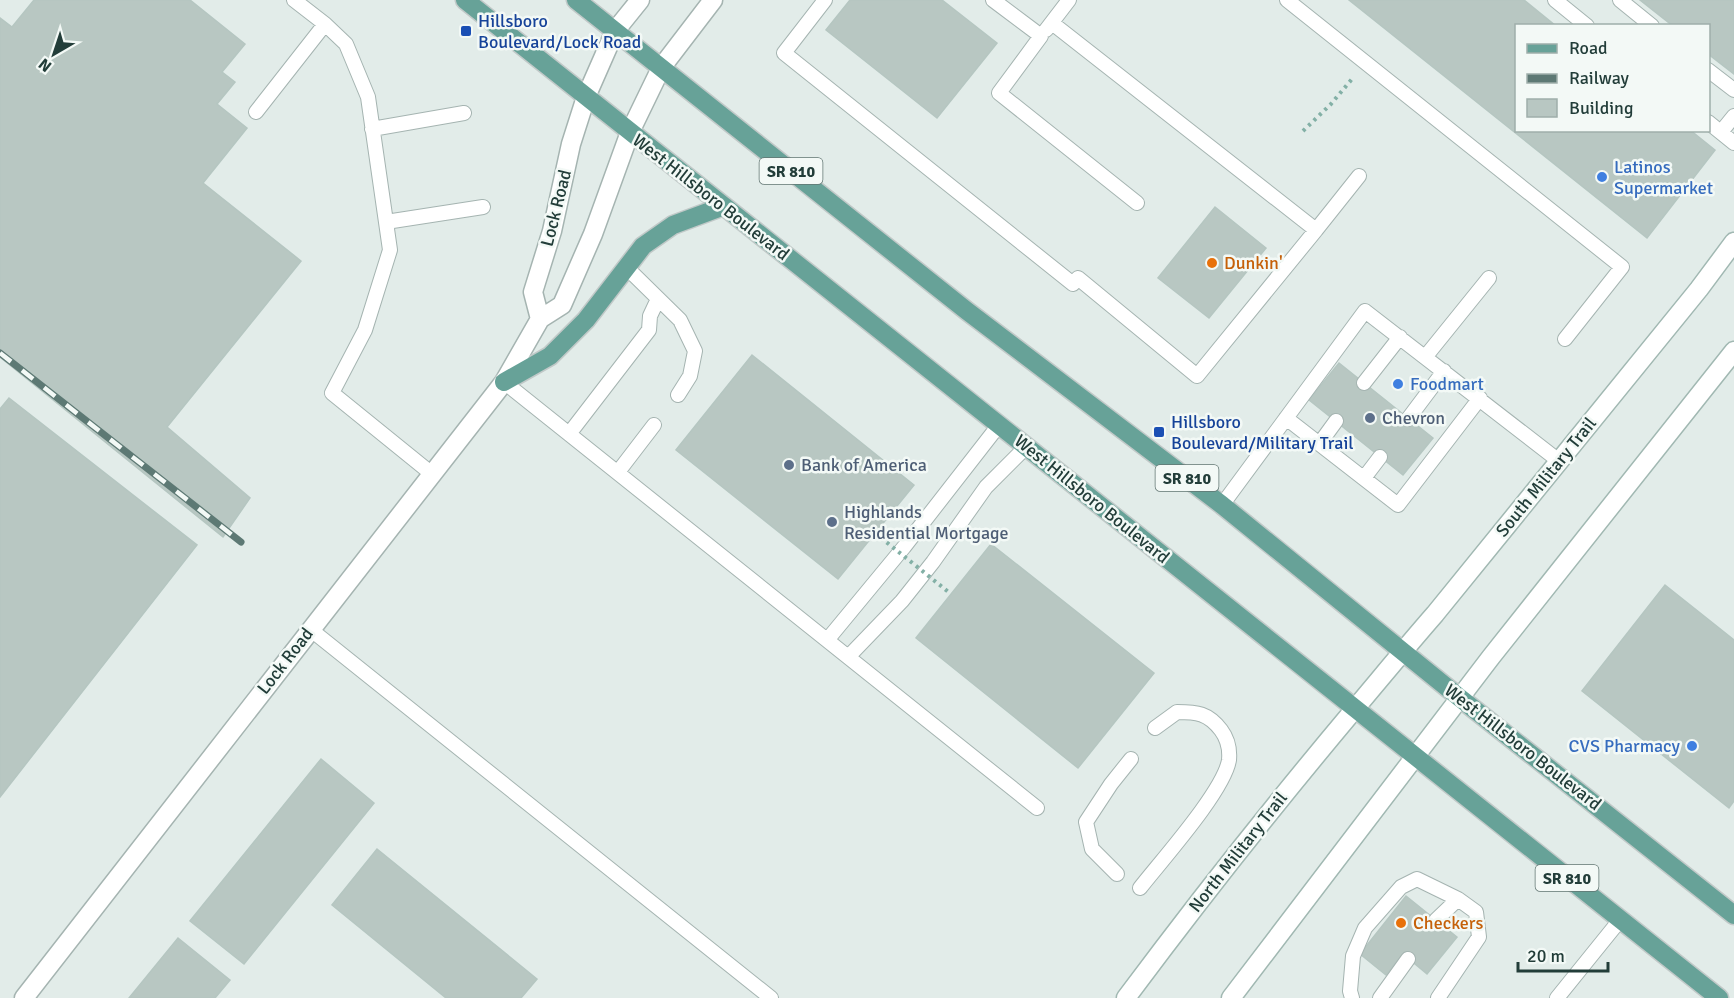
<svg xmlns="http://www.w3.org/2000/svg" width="1734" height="998" font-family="Signika,sans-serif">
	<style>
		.building { fill: #b8c7c2; stroke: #b5c6c1; stroke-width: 1.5 }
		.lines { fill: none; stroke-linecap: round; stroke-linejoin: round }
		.lane-casing { stroke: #a5b4b1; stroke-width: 16 }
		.street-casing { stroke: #a5b4b1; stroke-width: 21 }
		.secondary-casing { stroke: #a1b8b2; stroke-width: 21 }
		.primary-casing { stroke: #c1c9c8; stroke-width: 21 }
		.path { stroke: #83b0a6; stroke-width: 4; stroke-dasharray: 3 4.5; stroke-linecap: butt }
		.lane { stroke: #fff; stroke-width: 14 }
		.street { stroke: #fff; stroke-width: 18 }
		.secondary { stroke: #fff; stroke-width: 18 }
		.primary { stroke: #67a298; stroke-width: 18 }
		.rail-casing { stroke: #5d7974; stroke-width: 7 }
		.rail { stroke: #f3f9f6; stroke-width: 4.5; stroke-dasharray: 14; stroke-linecap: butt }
		.path-bridge { stroke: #83b0a6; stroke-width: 4; stroke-dasharray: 3 4.5; stroke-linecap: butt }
		.transit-dot { fill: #1a4fb4; stroke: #f3f9f6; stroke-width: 2 }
		.shop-dot { fill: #3f7fe0; stroke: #f3f9f6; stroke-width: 2 }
		.food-dot { fill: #e8710a; stroke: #f3f9f6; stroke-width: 2 }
		.service-dot { fill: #5c6f8a; stroke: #f3f9f6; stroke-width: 2 }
		.labels { text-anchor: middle; stroke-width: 5; stroke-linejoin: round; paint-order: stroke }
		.shield { fill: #f3f9f6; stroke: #617572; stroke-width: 1.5 }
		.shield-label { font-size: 16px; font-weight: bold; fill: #223d39 }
		.transit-label { font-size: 18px; fill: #164399; stroke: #f3f9f6; text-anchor: start }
		.shop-label { font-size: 18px; fill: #366cbe; stroke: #f3f9f6; text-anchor: start }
		.street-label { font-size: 18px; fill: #223d39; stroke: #f3f9f6 }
		.food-label { font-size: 18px; fill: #c56008; stroke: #f3f9f6; text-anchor: start }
		.service-label { font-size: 18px; fill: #4e5e75; stroke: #f3f9f6; text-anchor: start }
	</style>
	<rect width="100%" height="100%" fill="#e2ece9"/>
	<path class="building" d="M34,0h156l55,44 -23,28 13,10 -18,22 30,24 -44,55 98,78 -134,166 83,71 -27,39 -223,-180v-339l12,9z
		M850,0h92l55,43 -60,75 -111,-88z
		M1349,0h175l32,26h-40v104h174l25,20 -68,88z
		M1640,0h94v74l-26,-20v-28h-35z
		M1215,207l51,41 -57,70 -51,-40z
		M752,355l162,130 -76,94 -162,-129z
		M1339,363l94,75 -30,37 -94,-75z
		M9,398l188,147 -197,252v-388z
		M991,544l163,129 -76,95 -162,-130z
		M1665,585l69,55v161l-5,7 -147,-117z
		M321,759l53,44 -130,161 -54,-43z
		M377,849l160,130 -16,19h-75l-114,-93z
		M1406,896l51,41 -30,37 -24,-20 -17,21 -26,-21z
		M178,938l52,42 -15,18h-86z"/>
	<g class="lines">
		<defs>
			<path id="lane" d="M294,0l31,24
				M825,0l-41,53 289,231
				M993,0l48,36 -42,57 138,110
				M1287,0l335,267 -57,72
				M1555,0l32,26
				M1620,0l32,26
				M1052,23l264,207 -119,146 -119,-98
				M1046,30l23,-30
				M1708,70l26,20
				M256,112l69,-88 21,20 22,53 22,153 -25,80 -33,63 100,81
				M1708,122l26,21
				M372,129l92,-16
				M1721,132l13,-16
				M386,222l97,-15
				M1316,230l43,-54
				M627,268l53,52 15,31 -5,25 -12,19
				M1426,356l63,-78
				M504,382l533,426
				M1364,383l36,-46
				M1286,418l112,87 82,-107
				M1408,419l36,-48
				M569,434l80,-104 1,-14 8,-17
				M1320,443l16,-22
				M618,472l36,-47
				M1364,478l16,-21
				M1222,505l143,-194 194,150
				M310,629l461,369
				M828,639l76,-92 95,-122
				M849,656l53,-55 31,-39 53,-75 40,-40
				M1117,874l-25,-25 -6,-27 25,-38 20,-25
				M1140,888c21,-27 84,-97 89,-128 1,-11 -2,-22 -8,-30 -13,-17 -24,-18 -44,-18l-22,16
				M1436,920l22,-21 18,13 3,25 -41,61
				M1352,998l-2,-7 3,-35 12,-28 36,-41 16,-8 41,20
				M1380,998l28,-39
				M1557,998l63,-78"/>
			<path id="street" d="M540,319l-7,-27 19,-61 19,-87 15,-47 29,-66 25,-31
				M24,998l480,-616 36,-63 22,-14 31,-71 37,-102 31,-64 52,-68"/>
			<path id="secondary" d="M1126,998c73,-98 148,-193 227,-287 27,-32 54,-65 82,-97l264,-325 35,-47
				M1231,998l260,-341 243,-306"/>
			<path id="primary" d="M465,0l1254,998
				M576,0l391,311 255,194 238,193 274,217
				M504,382l46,-26 36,-36 57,-74 30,-21 51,-19"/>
		</defs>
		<use href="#lane" class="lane-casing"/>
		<use href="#street" class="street-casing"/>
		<use href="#secondary" class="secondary-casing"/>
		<use href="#primary" class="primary-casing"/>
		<path class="path" d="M1303,131l28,-27 21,-25"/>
		<use href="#lane" class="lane"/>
		<use href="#street" class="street"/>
		<use href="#secondary" class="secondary"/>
		<use href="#primary" class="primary"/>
		<defs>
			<path id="rail" d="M0,353l241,189"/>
		</defs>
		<use href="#rail" class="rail-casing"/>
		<use href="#rail" class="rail"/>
		<path class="path-bridge" d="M875,533l76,61"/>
	</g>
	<g class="transit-dot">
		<rect x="460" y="25" width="12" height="12" rx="3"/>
		<rect x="1153" y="426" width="12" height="12" rx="3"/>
	</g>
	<g class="shop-dot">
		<circle cx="1602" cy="177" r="6"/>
		<circle cx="1398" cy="384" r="6"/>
		<circle cx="1692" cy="746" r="6"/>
	</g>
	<g class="food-dot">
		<circle cx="1212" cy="263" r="6"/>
		<circle cx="1401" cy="923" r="6"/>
	</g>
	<g class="service-dot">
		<circle cx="1370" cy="418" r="6"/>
		<circle cx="789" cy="465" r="6"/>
		<circle cx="832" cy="522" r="6"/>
	</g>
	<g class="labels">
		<g class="shield">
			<rect x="759.5" y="158" width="63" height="26" rx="4.5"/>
			<rect x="1155.5" y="465" width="63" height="26" rx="4.5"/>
			<rect x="1535.5" y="865" width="63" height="26" rx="4.5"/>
		</g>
		<g class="shield-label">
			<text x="791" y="177">SR 810</text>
			<text x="1187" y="484">SR 810</text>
			<text x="1567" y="884">SR 810</text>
		</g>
		<g class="transit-label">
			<text x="478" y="27">Hillsboro<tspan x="478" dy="21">Boulevard/Lock Road</tspan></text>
			<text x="1171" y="428">Hillsboro<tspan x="1171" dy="21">Boulevard/Military Trail</tspan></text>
		</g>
		<g class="shop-label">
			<text x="1614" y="173">Latinos<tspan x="1614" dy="21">Supermarket</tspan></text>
			<text x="1410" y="390">Foodmart</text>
			<text x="1680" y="752" text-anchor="end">CVS Pharmacy</text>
		</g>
		<g class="street-label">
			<text transform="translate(711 197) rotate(38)" y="6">West Hillsboro Boulevard</text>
			<text transform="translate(556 208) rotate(-76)" y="6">Lock Road</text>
			<text transform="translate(1546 477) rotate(-51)" y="6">South Military Trail</text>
			<text transform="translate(1092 499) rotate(39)" y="6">West Hillsboro Boulevard</text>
			<text transform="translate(285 661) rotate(-52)" y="6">Lock Road</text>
			<text transform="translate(1523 747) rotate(38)" y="6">West Hillsboro Boulevard</text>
			<text transform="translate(1238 852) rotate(-52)" y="6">North Military Trail</text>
		</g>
		<g class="food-label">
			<text x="1224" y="269">Dunkin'</text>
			<text x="1413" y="929">Checkers</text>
		</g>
		<g class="service-label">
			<text x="1382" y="424">Chevron</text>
			<text x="801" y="471">Bank of America</text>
			<text x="844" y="518">Highlands<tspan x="844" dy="21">Residential Mortgage</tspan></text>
		</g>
	</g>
	<rect x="1515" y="24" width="195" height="108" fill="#f3f9f6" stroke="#9faeaa" stroke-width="1.5"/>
	<rect x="1527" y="44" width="30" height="9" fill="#67a298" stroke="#9faeaa" stroke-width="1.5"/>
	<text x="1569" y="54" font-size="18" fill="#223d39">Road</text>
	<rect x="1527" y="74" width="30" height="9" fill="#5d7974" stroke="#9faeaa" stroke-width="1.5"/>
	<text x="1569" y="84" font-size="18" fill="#223d39">Railway</text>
	<rect x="1527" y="99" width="30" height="18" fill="#b8c7c2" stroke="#9faeaa" stroke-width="1.5"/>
	<text x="1569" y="114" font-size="18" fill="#223d39">Building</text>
	<g transform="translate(54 54) rotate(219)" stroke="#f3f9f6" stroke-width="4.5" paint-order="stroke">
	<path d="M0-4.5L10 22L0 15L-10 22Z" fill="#223d39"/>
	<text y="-9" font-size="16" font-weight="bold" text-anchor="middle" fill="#223d39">N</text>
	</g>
	<path d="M1518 962v9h90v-9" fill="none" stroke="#223d39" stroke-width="3"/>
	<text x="1527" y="962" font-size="18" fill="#223d39" stroke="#f3f9f6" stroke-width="4.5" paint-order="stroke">20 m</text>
</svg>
